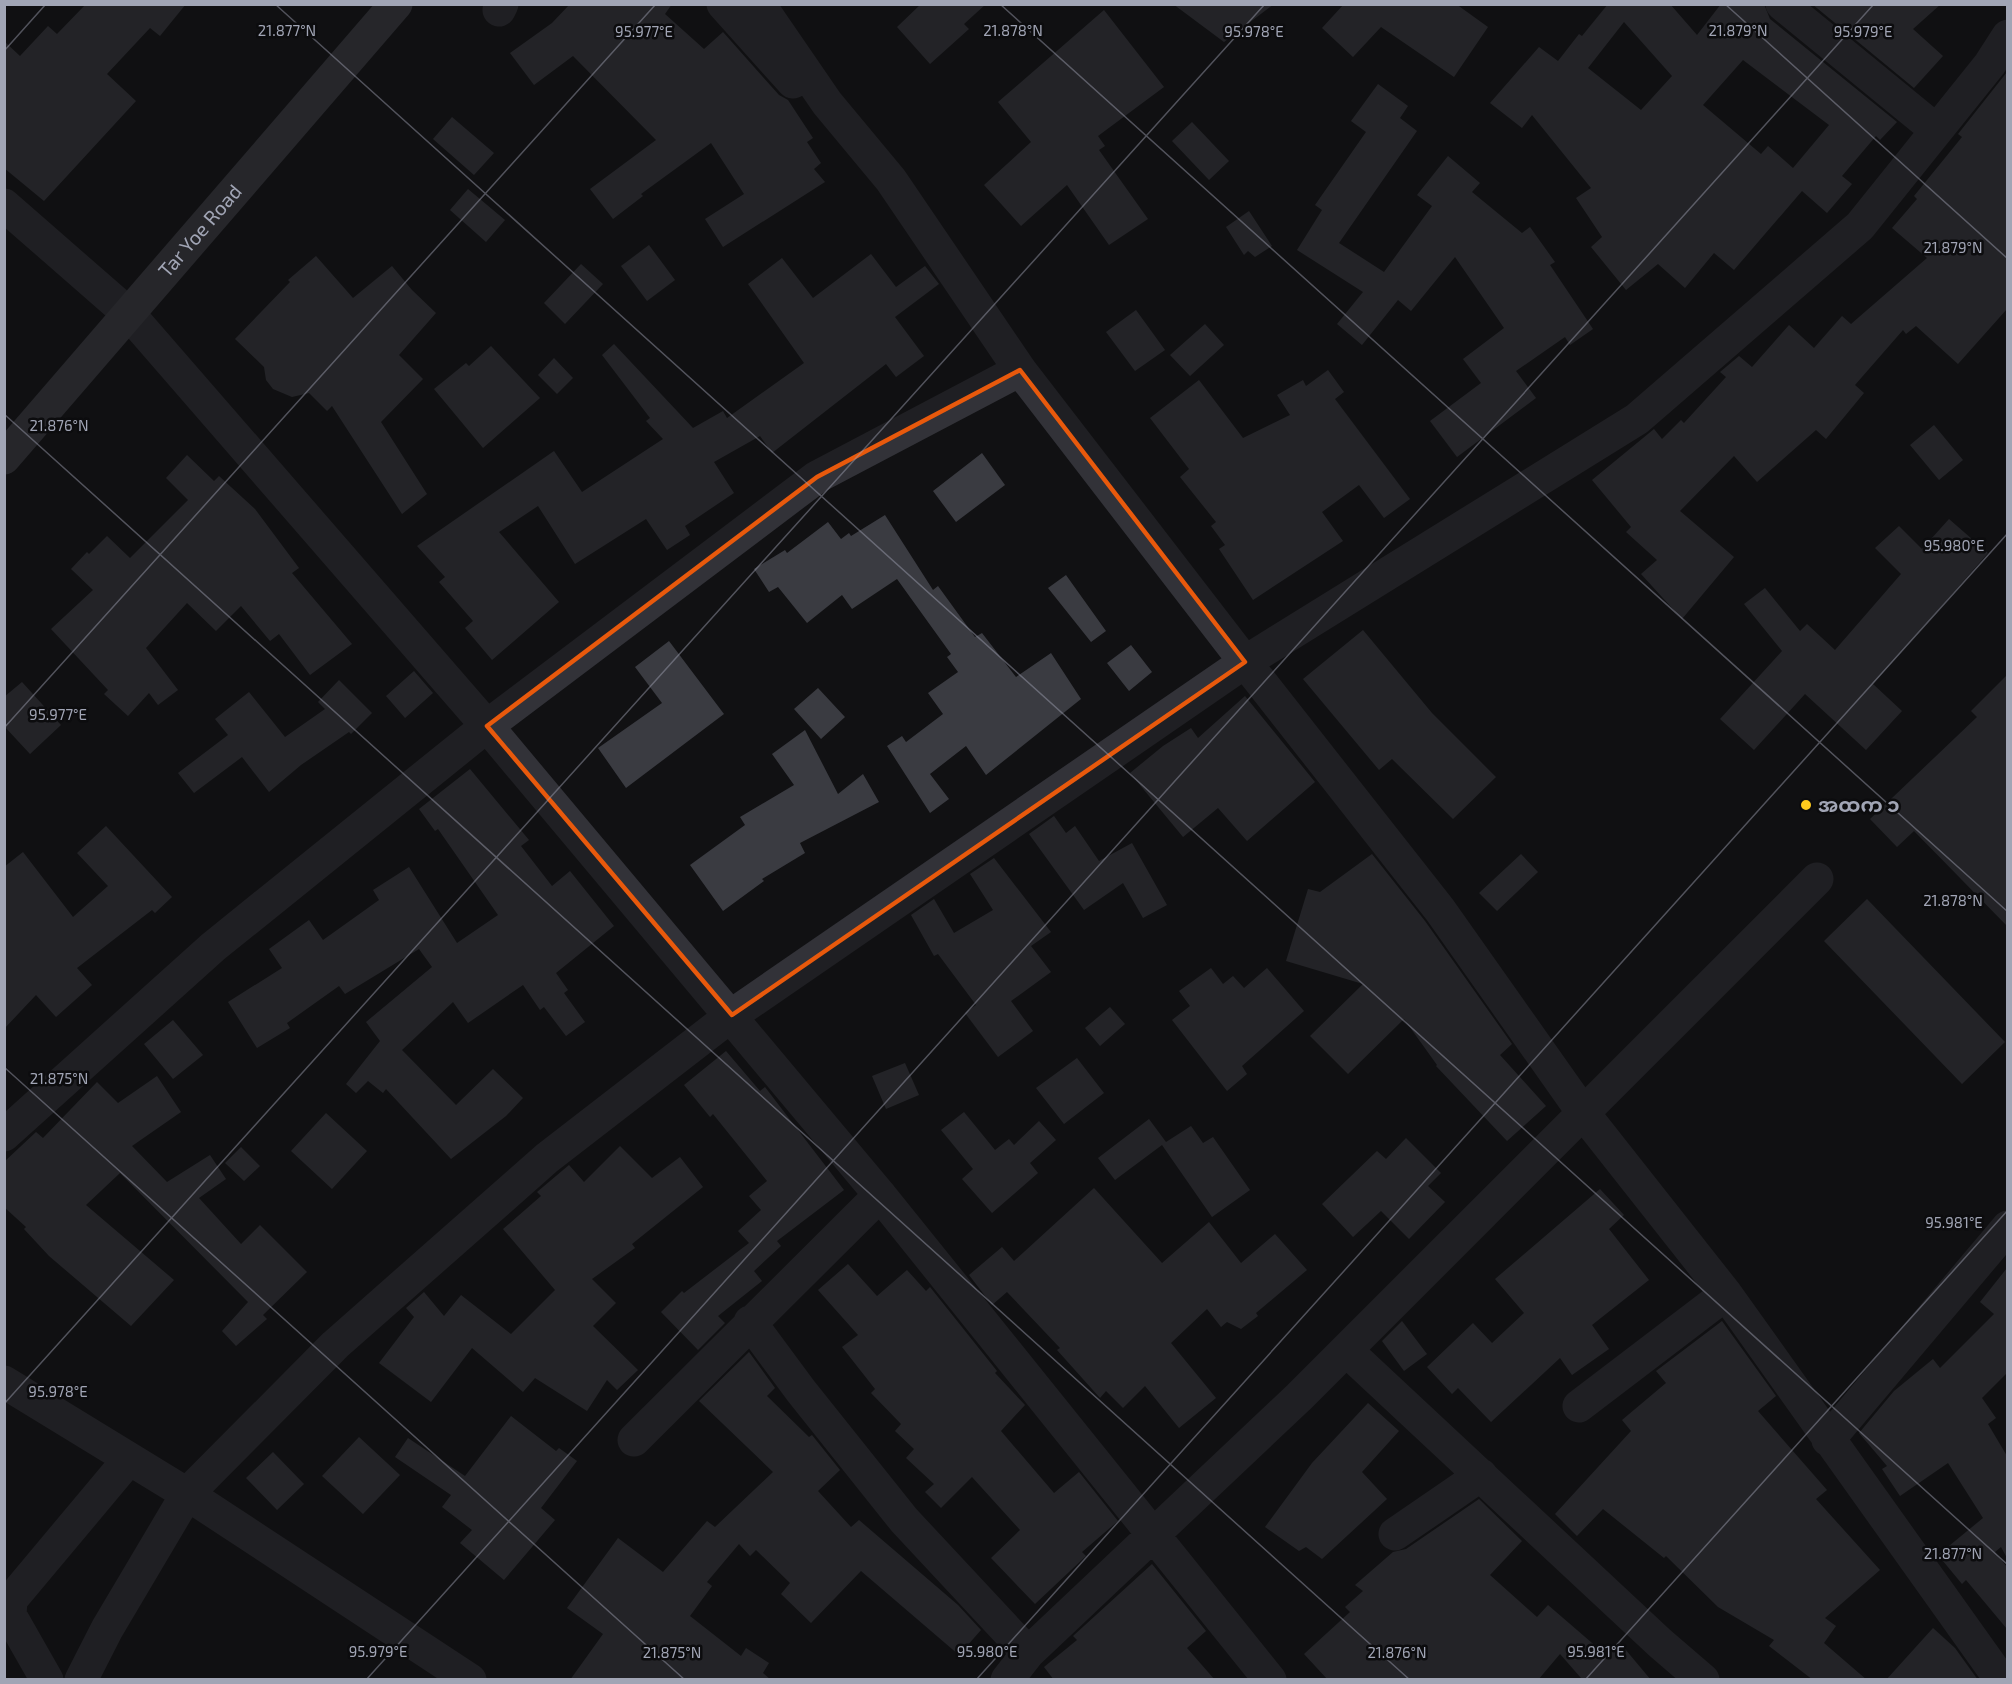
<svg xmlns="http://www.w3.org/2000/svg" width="2012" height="1684" font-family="'Exo 2','Noto Sans Myanmar',sans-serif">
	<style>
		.building { fill: #3a3b41; fill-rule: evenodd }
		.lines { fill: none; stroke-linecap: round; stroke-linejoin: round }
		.street { stroke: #323238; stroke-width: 33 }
		.secondary { stroke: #404148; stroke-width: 33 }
		.marked { fill: none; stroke: #e8590c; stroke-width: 4.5; stroke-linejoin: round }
		.ticks { fill: none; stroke: #a1a5b5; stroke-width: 1.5; stroke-opacity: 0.45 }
		.poi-dot { fill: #ffca1d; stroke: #0c0c0e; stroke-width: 2 }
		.labels { text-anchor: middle; stroke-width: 5; stroke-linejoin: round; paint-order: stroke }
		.street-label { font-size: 20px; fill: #a1a5b5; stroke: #0c0c0e }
		.poi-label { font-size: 20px; font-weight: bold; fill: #a1a5b5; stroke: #0c0c0e; text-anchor: start }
		.ticks-label { font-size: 15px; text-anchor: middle; fill: #a1a5b5; stroke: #0c0c0e; stroke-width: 5; stroke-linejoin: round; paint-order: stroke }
	</style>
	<rect width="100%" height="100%" fill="#111113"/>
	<path class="building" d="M86,4h100l-26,32 -10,-8 -43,46 29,27 -92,100 -40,-33v-127l16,15 28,-30 9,8z
		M570,4h102l-7,10 39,35 19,-17 56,63 9,5 25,38 -6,4 14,21 -7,6 11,13 -102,65 -18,-28 39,-25 -33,-51 -70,51 2,2 -30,23 -23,-30 66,-49 -83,-84 -39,29 -24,-32 42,-30z
		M921,4h65l-22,20 5,5 -39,35 -33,-37z
		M1173,4h101l-50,38z
		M1344,4h112l32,23 -34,50 -73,-50 -28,30 -31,-29z
		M1608,4h62l27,31 24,-31h43l6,15 127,103 -17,18 -4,-4 -34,40 10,8 -25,29 -25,-22 -68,79 -20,-17 -29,35 -27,-24 -32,26 -35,-43 11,-10 -26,-39 15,-10 -59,-73 -10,13 -32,-25 49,-56 19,14 21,-27 3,2zM1624,22l48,54 -31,34 -53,-42zM1743,60l86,65 -36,43 -25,-22 -7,8 -58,-49z
		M1812,4h129l-28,25 30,27 -29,32z
		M1104,10l60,77 -66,49 7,10 -6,4 49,69 -39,26 -42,-60 -46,41 -37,-41 47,-43 -33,-40z
		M2007,72v237l-49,55 -42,-38 -10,8 -3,-4 -48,55 9,8 -38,46 -10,-9 -59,52 -23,-26 -54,55 54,46 -52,62 -41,-45 16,-14 -31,-28 5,-5 -39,-47 62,-51 8,10 19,-19 3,3 42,-46 -6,-5 19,-16 13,11 37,-42 25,23 28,-32 9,8 76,-66 -35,-30 25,-29 -3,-3 48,-59 -4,-3z
		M1378,84l30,22 -8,12 17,13 -78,112 45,29 48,-66 -15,-11 31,-39 32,27 -8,9 50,41 8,-6 25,35 -5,3 43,64 -23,16 -5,-8 -49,34 20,27 -79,59 -27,-36 51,-38 -18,-24 41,-31 -49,-71 -44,54 -13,-11 -36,45 -25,-21 26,-32 -66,-42 25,-40 -7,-5 51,-73 -15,-11z
		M452,117l42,36 -20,22 -41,-36z
		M1192,122l37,39 -20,19 -37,-39z
		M468,189l37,31 -19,22 -36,-32z
		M1249,211l23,35 -17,11 -7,-6 -4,4 -18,-28z
		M649,245l26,35 -28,21 -26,-35z
		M871,254l25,33 29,-21 14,18 -44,33 29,39 -28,21 -10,-13 -114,89 -12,-17 -46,26 20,31 -49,33 5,9 -23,15 -21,-31 -71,45 -37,-58 -39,26 60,70 -67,58 -27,-32 8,-7 -34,-39 6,-5 -28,-31 137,-95 28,41 81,-53 -17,-18 4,-3 -48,-63 12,-11 79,84 30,-17 4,7 77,-55 -56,-79 34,-26 31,40z
		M316,256l37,42 39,-32 20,24 24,23 -37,42 24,24 -42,43 46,72 -25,20 -70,-108 -5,5 -18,-18 -17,4 -19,-8 -7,-9 -2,-13 -29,-28 55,-57 -2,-2z
		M581,264l22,20 -38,40 -21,-21z
		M1136,310l29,40 -30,21 -29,-39z
		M1205,324l19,21 -34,31 -20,-21z
		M491,346l49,52 -57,50 -49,-59 32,-26 3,3z
		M554,358l19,20 -16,16 -19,-19z
		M1328,370l16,22 -9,7 75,100 -26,19 -25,-33 -37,27 21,29 -90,59 -34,-51 6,-4 -14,-19 5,-4 -36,-45 9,-8 -39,-51 49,-38 44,58 47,-23 -13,-20 26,-15 3,6z
		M1934,425l29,35 -24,20 -29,-35z
		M982,453l23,32 -49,37 -23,-31z
		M187,455l27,26 5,-5 36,33 44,59 -7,5 60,71 -42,31 -31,-41 -9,7 -29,-35 -25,25 -29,-28 -41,45 32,42 -20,15 -9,-12 -21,23 -24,-22 4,-4 -57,-61 42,-39 -22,-21 16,-17 2,2 18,-18 23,22 58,-58 -22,-22z
		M885,515l48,75 5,-4 37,51 7,-4 34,44 35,-24 30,46 -95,76 -20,-29 -36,28 19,25 -19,14 -43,-67 15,-10 4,6 37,-28 -15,-21 30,-21 -11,-15 4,-3 -54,-75 -45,30 -10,-14 -35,28 -29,-36 -9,5 -15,-23 31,-19 2,3 41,-31 13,17 8,-6 2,3z
		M1949,519l39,34 -115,131 29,27 -36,39 -61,-56 -51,56 -34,-31 62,-68 -38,-47 21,-16 35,43 7,-7 28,26 66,-76 -26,-26 24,-22 23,23z
		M1066,575l40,56 -15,11 -43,-54z
		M1363,630l69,83 64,64 -43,42 -61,-60 -13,11 -76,-91z
		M669,641l55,73 -98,74 -28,-40 64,-45 -27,-36z
		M1131,645l21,27 -23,19 -22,-28z
		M414,671l19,22 -28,25 -19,-22z
		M2007,675v251l-93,-95 -17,16 -27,-28 107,-102 -6,-6z
		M339,680l33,33 -21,21 -2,-2 -48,33 -32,27 -27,-35 -48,36 -16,-20 50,-38 -13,-16 34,-27 36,45 40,-28 -7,-7z
		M22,682l39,43 -31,29 -26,-28v-29z
		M818,688l27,29 -24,22 -27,-30z
		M1245,696l70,86 -68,59 -29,-33 -35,29 -53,-64 33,-27 28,-18 7,10z
		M805,730l33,64 25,-20 16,28 -79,41 5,10 -43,26 2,2 -41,30 -33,-46 55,-40 -5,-8 54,-32 -22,-31z
		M470,769l59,71 -8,6 31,40 18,-15 44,55 -58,47 12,17 -4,3 21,29 -19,14 -22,-29 -4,3 -17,-25 -55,38 -15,-21 -51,48 54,55 37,-36 30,29 -17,18 -55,43 -65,-70 -3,4 -15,-12 -12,12 -10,-9 34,-43 -14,-19 66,-55 -13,-18 -74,45 -6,-8 -52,37 3,5 -33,20 -29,-46 54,-34 -13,-19 40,-29 14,20 56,-40 -6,-10 36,-23 48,76 41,-28 -60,-86 -3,2 -16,-22z
		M1054,816l12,17 9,-7 24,35 33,-18 35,62 -24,13 -20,-35 -39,27 -55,-76z
		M106,826l66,71 -17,16 -3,-3 -75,58 15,17 -36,32 -20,-22 -32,34v-162l19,-15 50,65 35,-31 -31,-33z
		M1372,854l53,67 87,123 -12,11 46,51 -39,35 -71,-75 1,-1 -33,-46 -56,55 -38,-38 53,-52 -77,-23 22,-72 12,3z
		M1521,854l17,18 -41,39 -18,-18z
		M994,858l57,74 -20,14 20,26 -40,29 22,30 -35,26 -33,-44 11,-8 -38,-51 -4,2 -23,-41 23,-16 20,34 39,-23 -23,-36z
		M1867,899l138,143 -43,42 -138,-143z
		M1211,968l12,16 10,-8 11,12 23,-20 37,43 -62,55 5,8 -20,17 -55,-71 18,-14 -11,-15z
		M1110,1007l15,17 -25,22 -15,-18z
		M173,1020l30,35 -30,24 -29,-35z
		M726,1051l34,40 5,-4 79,103 -67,51 4,5 -27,25 8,10 -44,35 7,7 -27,27 -37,-38 21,-21 2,2 65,-50 -11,-12 23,-21 -12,-14 18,-15 -54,-67 -3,3 -26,-32z
		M1077,1058l27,35 -40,31 -28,-36z
		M905,1063l14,32 -33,14 -14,-33z
		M157,1076l24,36 -49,34 35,36 43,-27 16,24 -27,19 42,46 19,-19 47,47 -44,43 4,4 -31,27 -14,-15 26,-29 -128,-129 -34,32 88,75 -43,46 -82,-70 -25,-27 2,-2 -22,-20v-45l32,-30 7,6 54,-56 21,21z
		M964,1112l31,38 14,-11 5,6 25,-24 17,19 -26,23 8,10 -46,40 -30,-34 11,-10 -32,-39z
		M326,1113l41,38 -35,38 -41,-38z
		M1149,1119l17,23 25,-16 12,17 10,-6 37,53 -38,27 -50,-72 -47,35 -17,-22z
		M1406,1138l35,35 -13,13 17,16 -36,37 -28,-28 -28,26 -31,-33 55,-53 9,8z
		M620,1146l32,32 28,-21 23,30 -71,57 3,4 -43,31 24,24 -23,23 45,44 -21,20 -10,-10 -20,31 -52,-33 -12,14 -51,-44 -41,54 -52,-39 35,-46 -8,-9 18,-16 20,24 17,-21 50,39 44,-44 -52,-61 38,-33 -4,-4 32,-27 15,17z
		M241,1147l19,19 -16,15 -19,-18z
		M1094,1188l68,75 47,-41 32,41 34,-29 32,36 -51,43 2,3 -17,13 -14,-7 -6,5 -14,-18 -36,34 45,55 -37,30 -34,-42 -22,22 -17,-17 -6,7 -43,-48 3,-2 -53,-56 -15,13 -23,-30 33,-28 12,14z
		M1600,1189l24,26 -15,14 40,51 -57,45 17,24 -37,26 -12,-17 -69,64 -33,-34 -6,6 -25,-27 46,-44 19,20 32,-30 -29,-34z
		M848,1264l29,32 30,-26 19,21 4,-4 67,84 -2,2 30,32 -24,26 53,62 25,-21 39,49 -36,31 4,4 -51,48 -44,-46 29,-28 -48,-53 -31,31 -16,-16 9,-8 -28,-26 8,-9 -19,-18 6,-7 -30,-31 4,-4 -33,-42 16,-12 -40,-45z
		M2007,1268v105l-25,25 14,20 -8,6 19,32v102l-6,-11 -6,5 12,15v62l-41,-49 -4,4 -24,-29 45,-37 -35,-55 -48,33 -18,-27 5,-3 -28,-33 35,-42 39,-32 7,9 54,-54 -14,-12z
		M1402,1321l25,33 -23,17 -22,-30z
		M1722,1321l54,75 -18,15 69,79 -11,9 64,71 -55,48 11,8 -12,17 43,37h-54l-44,-34 5,-6 -56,-33 -52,-51 -2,2 -61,-49 -26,27 -22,-22 76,-83 -9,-11 44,-37 -10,-12z
		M749,1352l26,36 -8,8 42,41 3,-2 28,35 -22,21 33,36 8,-7 99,85 23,25 -22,25 -98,-84 -50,52 -30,-29 9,-11 -34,-33 -6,6 -11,-12 -32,38 5,4 -22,30 51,40 5,-8 23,15 -6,10 8,7h-201l33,-46 -36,-26 51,-70 45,34 44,-51 8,6 58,-55 -74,-71z
		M1368,1403l31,28 -37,41 25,27 -65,60 -16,-12 -7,4 -34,-24 47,-64z
		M511,1416l45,35 3,-3 18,13 -36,47 14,12 -51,60 -44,-37 12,-13 -30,-23 9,-12 -56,-38 13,-19 57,38z
		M359,1437l41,38 -37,39 -41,-38z
		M273,1452l31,32 -27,26 -31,-32z
		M1479,1499l43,42 -32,34 47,42 11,-12 58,50 14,-12 31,37h-72l2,-2 -21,-24 -22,26h-210l-24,-26 46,-42 -5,-5 18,-16 -8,-6 38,-33 13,-3z
		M1152,1564l54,67 -19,17 28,32h-161l-10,-13 33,-27 -4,-4z
		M1933,1628l22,20 23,32h-92z"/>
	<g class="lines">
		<path class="street" d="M723,4l70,78
			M759,4l68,99 64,77 129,190 225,292 195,248 144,204 142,180 275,386
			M1782,4l154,126
			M499,10l3,-6
			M4,205l126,110 357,411 393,469 390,485
			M4,1135l209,-188 274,-221 330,-249 203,-107
			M750,1322l51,69 103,129 124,133
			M1346,1350l314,293 43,37
			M4,1382l183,112 283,186
			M1579,1406l147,-112
			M634,1440l246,-245
			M1828,1440l180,-213
			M1395,1534l86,-59
			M47,1680l-37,-65 1,-15 118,-141
			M81,1680l26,-51 80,-135 148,-149 212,-187 185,-143 513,-353 392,-243 223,-193 130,-162 18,-28
			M1007,1680l21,-27 271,-256 518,-518"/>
		<path class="secondary" id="s1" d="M4,458l392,-454"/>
	</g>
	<path d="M0 0H2012V1684H0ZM1020,370l225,292 -513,353 -245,-289 330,-249z" fill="#111113" fill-opacity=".55" fill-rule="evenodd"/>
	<path class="marked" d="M1020,370l225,292 -513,353 -245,-289 330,-249z"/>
	<path class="ticks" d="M275,4l1733,1561M1000,4l1008,908M1725,4l283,255M4,51l42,-47M4,414l1406,1266M4,728l652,-724M4,1067l681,613M4,1404l1261,-1400M366,1680l1508,-1676M976,1680l1032,-1147M1585,1680l423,-470"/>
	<circle class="poi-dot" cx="1806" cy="805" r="6"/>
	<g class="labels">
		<g class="street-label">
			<text dy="7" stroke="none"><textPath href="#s1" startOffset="300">Tar Yoe Road</textPath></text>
		</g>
		<g class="poi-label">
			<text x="1818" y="812">အထက ၁</text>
		</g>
	</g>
	<g class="ticks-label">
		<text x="287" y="36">21.877°N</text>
		<text x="1013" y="36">21.878°N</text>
		<text x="1738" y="36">21.879°N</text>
		<text x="644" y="37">95.977°E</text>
		<text x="1254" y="37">95.978°E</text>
		<text x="1863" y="37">95.979°E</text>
		<text x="1953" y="253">21.879°N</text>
		<text x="59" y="431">21.876°N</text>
		<text x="1954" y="551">95.980°E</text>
		<text x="58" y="720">95.977°E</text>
		<text x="1953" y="906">21.878°N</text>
		<text x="59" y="1084">21.875°N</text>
		<text x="1954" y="1228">95.981°E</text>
		<text x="58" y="1397">95.978°E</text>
		<text x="1953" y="1559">21.877°N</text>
		<text x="378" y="1657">95.979°E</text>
		<text x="987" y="1657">95.980°E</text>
		<text x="1596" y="1657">95.981°E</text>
		<text x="672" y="1658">21.875°N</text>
		<text x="1397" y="1658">21.876°N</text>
	</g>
	<rect width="2012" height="1684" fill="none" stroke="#a1a5b5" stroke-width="12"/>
</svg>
